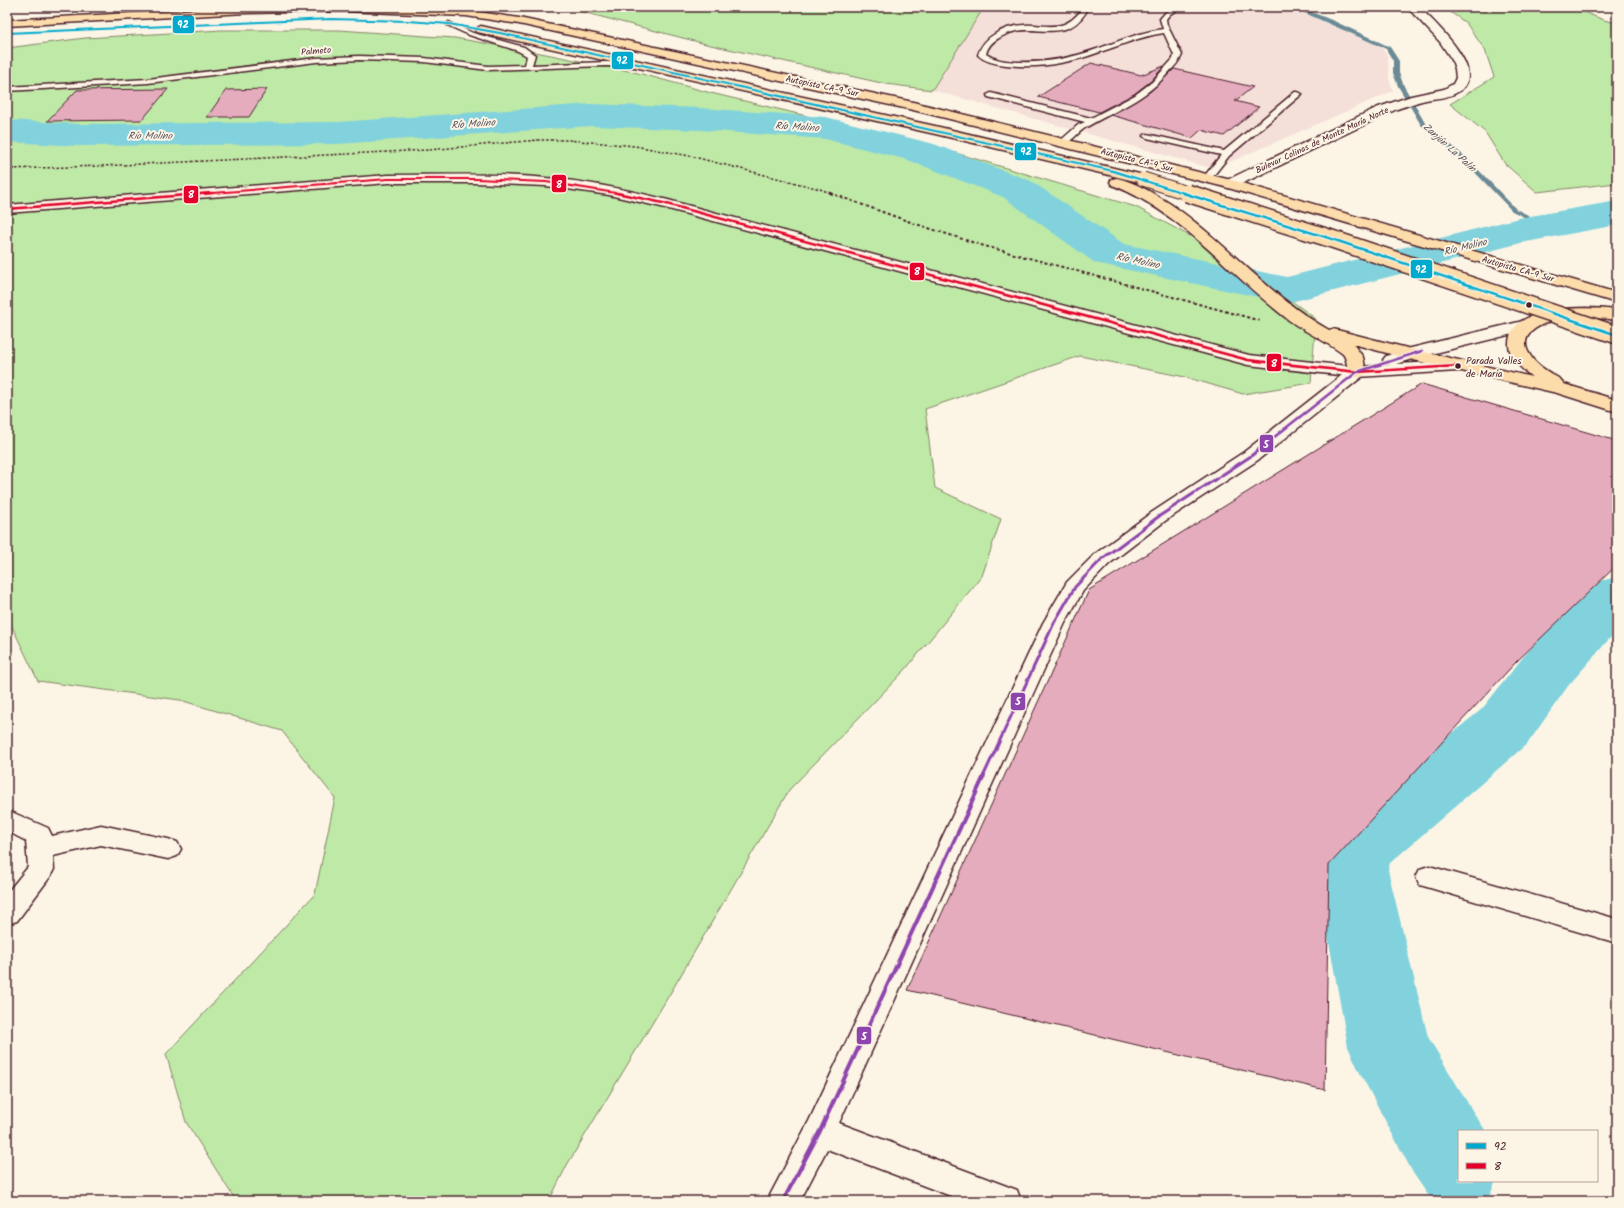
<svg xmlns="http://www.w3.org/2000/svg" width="1624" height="1208" font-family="Kalam,sans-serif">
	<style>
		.built { fill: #f5dfd9 }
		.green { fill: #bee9a6; stroke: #848468 }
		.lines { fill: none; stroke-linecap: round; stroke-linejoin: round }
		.stream { fill: #6c8a96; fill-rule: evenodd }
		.river { fill: #82d2dd; fill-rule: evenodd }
		.building { fill: #e5acbe; stroke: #4a1f2b }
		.service-casing { stroke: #4a1f2b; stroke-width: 3 }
		.minor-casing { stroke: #4a1f2b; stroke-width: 3 }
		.tertiary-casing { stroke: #4a1f2b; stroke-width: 3 }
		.secondary-casing { stroke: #4a1f2b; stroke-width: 3 }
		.trunk-casing { stroke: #4a1f2b; stroke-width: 3 }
		.path-far1 { stroke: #4a1f2b; stroke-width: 1.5; stroke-dasharray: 2.5 2; stroke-linecap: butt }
		.path { stroke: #4a1f2b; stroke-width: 2; stroke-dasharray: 3 2.5; stroke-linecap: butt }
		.service { fill: #fcf5e5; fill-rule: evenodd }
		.minor { fill: #fcf5e5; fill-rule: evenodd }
		.tertiary { fill: #fcf5e5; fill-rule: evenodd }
		.secondary { fill: #fcf5e5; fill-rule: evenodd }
		.trunk { fill: #fddcac; fill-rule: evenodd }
		.trunk-bridge-far1-casing { stroke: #4a1f2b; stroke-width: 15; stroke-linecap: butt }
		.trunk-bridge-casing { stroke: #4a1f2b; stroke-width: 20; stroke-linecap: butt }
		.trunk-bridge-far1 { stroke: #fddcac; stroke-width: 13 }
		.trunk-bridge { stroke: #fddcac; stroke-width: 17 }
		.bus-1-far1-casing { stroke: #fcf5e5; stroke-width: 4 }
		.bus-1-casing { stroke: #fcf5e5; stroke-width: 5 }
		.bus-2-far1-casing { stroke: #fcf5e5; stroke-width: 4 }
		.bus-2-casing { stroke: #fcf5e5; stroke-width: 5 }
		.bus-3-far2-casing { stroke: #fcf5e5; stroke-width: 5 }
		.bus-3-far1-casing { stroke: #fcf5e5; stroke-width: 6 }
		.bus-3-casing { stroke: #fcf5e5; stroke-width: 7 }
		.bus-1-far1 { stroke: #00a9ce; stroke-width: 2 }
		.bus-1 { stroke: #00a9ce; stroke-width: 2.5 }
		.bus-2-far1 { stroke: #e4002b; stroke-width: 2 }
		.bus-2 { stroke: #e4002b; stroke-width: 2.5 }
		.bus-3-far2 { stroke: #8e44ad; stroke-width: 2.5 }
		.bus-3-far1 { stroke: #8e44ad; stroke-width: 3 }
		.bus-3 { stroke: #8e44ad; stroke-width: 4 }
		.bus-dot { fill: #4a1f2b; stroke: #fcf5e5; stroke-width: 1.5 }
		.labels { text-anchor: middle; stroke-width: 4; stroke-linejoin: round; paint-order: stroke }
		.far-street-label { font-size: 9px; fill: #4a1f2b; stroke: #fcf5e5 }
		.far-water-label { font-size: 10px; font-style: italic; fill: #5b5560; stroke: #fcf5e5 }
		.bus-label { font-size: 10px; fill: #4a1f2b; stroke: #fcf5e5; text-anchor: start }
		.line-badge { stroke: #fcf5e5; stroke-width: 1.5 }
		.badge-label { font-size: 11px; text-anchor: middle; font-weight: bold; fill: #fff }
	</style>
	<rect width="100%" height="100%" fill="#fcf5e5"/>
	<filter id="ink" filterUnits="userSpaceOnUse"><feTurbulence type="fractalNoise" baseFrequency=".025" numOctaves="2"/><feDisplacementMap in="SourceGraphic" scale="8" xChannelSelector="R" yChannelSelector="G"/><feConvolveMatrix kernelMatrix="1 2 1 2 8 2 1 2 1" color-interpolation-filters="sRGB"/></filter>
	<g filter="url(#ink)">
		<path class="built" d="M984,7h305l92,40 7,9 1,22 4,13 -179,78 -282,-79z"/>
		<path class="green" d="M563,7h421l-52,83 -46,-6 -180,-40z
			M1443,7h128l33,13 13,3v160l-80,9 -32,-28 -20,-32 -35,-28 44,-27 -9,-27 -19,-27z
			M222,30h117l116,8 91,16 92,19 73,20 225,54 200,60 106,57 74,55 -5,64 -68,11 -58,-17 -105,-21 -155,53 10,79 66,31 -19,57 -77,94 -116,120 -118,202 -104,173 -18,36h-313l-50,-79 -20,-68 149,-160 20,-96 -53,-67 -102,-31 -142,-19 -31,-65v-568l78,-10z"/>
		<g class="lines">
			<path class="stream" d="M1291,7h8l35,14 56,26 9,14v12l5,13 21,37 45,38 46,48 32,16v2h-4l-32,-16 -46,-48 -45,-38 -23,-39 -5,-13v-12l-7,-12z"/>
			<path class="river" d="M591,104l109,4 126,9 108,27 97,37 93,63 163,33 232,-59 98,-17v24l-96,18 -234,60 -192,-40 -92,-66 -95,-37 -83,-21 -125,-9 -109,-4 -253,18 -258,2 -73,-4v-22l73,4 258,-2z
				M1617,577v53l-49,56 -40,57 -138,120 -2,7 40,167 47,78 11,16h-27v50h37l-6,14 -14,6h-34l-14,-6 -15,-22 -53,-100 -12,-26 -32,-177 6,-21 11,-20 149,-120 42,-53 67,-73z"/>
		</g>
		<path class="building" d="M1091,63l50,12 23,-9 -13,15 -17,13 -35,18 -61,-15z
			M1174,69l79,18 -18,14 24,6 -35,29 -23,-6 -9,8 -81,-23 40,-24z
			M168,89l-26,31 -95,1 30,-31z
			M267,89l-18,28h-42l19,-27z
			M1422,384l195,57v124l-101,97 -187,203 -4,225 -418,-100 182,-400z"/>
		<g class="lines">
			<defs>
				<path id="service" d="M1176,7h8l-14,7 -4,5 1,6 15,30c-3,7 -8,12 -13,17 -25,29 -52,37 -84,56 -7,4 -16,18 -25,16l-1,-2 19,-17 7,-3 -97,-25 -1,-2 4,-2 100,25 44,-23 17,-13 21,-23 1,-4 -10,-22c-23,3 -42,12 -64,19 -30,11 -61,17 -94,13 -9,-1 -21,-3 -28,-10 5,-19 28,-29 46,-30 13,-1 25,3 37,0 9,-2 14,-8 20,-14h4l1,1c-5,8 -11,14 -21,17 -24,6 -41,-6 -66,9 -7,4 -11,8 -13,16 10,7 21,7 32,8 28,1 54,-4 79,-13 22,-8 43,-17 66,-20l-3,-10 6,-7z
					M449,22l24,11 51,14 11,8 -3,10 73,-3 35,1 4,2 -4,2 -35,-1 -117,4 -64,-8 -65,-2 -43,2 -168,21 -141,8v-4l141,-8 168,-21 43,-2 65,2 64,8 37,-1 2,-9 -9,-5 -49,-16 -22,-10 -1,-1z
					M1295,92h3l4,2 -73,62 -19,24h-6l-1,-2 18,-23 -74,-17 -4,-2 4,-2 77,17z"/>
				<path id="minor" d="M1357,367l6,1 3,4 -3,4 -105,84 -93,61 -56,43 -26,27 -18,32 -226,500 178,67 4,11h-57l-137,-52 -27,52h-33l42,-80 234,-498 24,-41 28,-28 56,-41 93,-61 107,-84z
					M7,810l41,18 4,8 49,-11 67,14 9,3 4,7 -4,7 -9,3 -67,-14 -48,11 1,13 -4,8 -33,44 -10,3v-31l21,-26 -2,-26 -19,-10z
					M1429,866l188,53v24l-197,-58 -4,-8 4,-8z"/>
				<path id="tertiary" d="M1407,7h12c15,15 74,68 37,86 -9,5 -20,5 -30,7 -10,2 -19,6 -29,9l-162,78 -5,1 -5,-1 -2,-3 2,-3 151,-73 35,-12 33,-7 9,-5 3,-6 -1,-9 -3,-9 -12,-18z"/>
				<path id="secondary" d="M388,175c52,0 106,-2 158,3 41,3 82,12 122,22l581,155 108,12 33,-2 -4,-1 -3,-4 3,-4 17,-6 124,-30 6,1 3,4 -3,4 -118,29 -19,6 62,-3 6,1 3,4 -3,4 -6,1 -101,6 -109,-12 -587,-158 -52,-12 -63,-9 -70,-3h-88l-381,30v-8z"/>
				<path id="trunk" d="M238,7h187l41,3 53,8 394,84 322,79 382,112v10l-392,-116 -312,-77 -394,-86 -53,-8 -123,-5 -97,2 -239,13v-6z
					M481,26l454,100 213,50 2,3 -2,3 -5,1 -208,-49 -458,-102 -2,-2 2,-2z
					M1117,178c18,4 36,15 52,25 57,38 100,94 160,127l4,-1 78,20 121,28c-10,-8 -24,-20 -23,-34 1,-40 82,-36 108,-33v10c-16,-2 -33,-4 -50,-2 -18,2 -53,13 -37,37 6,11 21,18 31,25l3,4 53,16v12l-60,-19 -148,-34 -56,-15 10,13 3,15 -3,4 -6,1 -6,-1c-5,-7 -3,-16 -8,-22 -20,-15 -43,-24 -62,-40 -55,-43 -102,-104 -169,-129l-2,-3 2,-3z"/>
			</defs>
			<use href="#service" class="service-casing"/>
			<use href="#minor" class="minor-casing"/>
			<use href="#tertiary" class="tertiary-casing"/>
			<use href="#secondary" class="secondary-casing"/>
			<use href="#trunk" class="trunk-casing"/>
			<path class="path-far1" d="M7,169l94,-3 327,-16 110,-10h30l67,6 55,10 130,33 13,5"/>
			<path class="path" d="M830,193l83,30 68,22 280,76"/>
			<use href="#service" class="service"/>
			<use href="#minor" class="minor"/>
			<use href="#tertiary" class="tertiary"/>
			<use href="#secondary" class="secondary"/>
			<use href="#trunk" class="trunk"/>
			<defs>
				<path id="trunk-bridge-far1" d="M1143,179l47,15"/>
				<path id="trunk-bridge" d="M1187,193l142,45 288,97"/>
			</defs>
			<use href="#trunk-bridge-far1" class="trunk-bridge-far1-casing"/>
			<use href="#trunk-bridge" class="trunk-bridge-casing"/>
			<use href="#trunk-bridge-far1" class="trunk-bridge-far1"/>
			<use href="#trunk-bridge" class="trunk-bridge"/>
			<defs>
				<path id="bus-1-far1" d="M7,33l324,-14 77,2 41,3 51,9 613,138 74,23"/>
				<path id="bus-1" d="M1183,193l146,45 288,97"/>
				<path id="bus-2-far1" d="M200,194l188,-15h88l70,3 76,12"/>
				<path id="bus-2" d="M617,193l46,10 585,157 109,12 101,-6
					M7,209l206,-16"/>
				<path id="bus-3-far2" d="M1263,446l94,-74 65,-21"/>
				<path id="bus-3-far1" d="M983,777l71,-154 21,-36 27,-28 56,-42 93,-61 13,-11"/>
				<path id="bus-3" d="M783,1201l37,-70 164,-355"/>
			</defs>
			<use href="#bus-1-far1" class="bus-1-far1-casing"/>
			<use href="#bus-1" class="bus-1-casing"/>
			<use href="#bus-2-far1" class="bus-2-far1-casing"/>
			<use href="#bus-2" class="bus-2-casing"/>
			<use href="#bus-3-far2" class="bus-3-far2-casing"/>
			<use href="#bus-3-far1" class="bus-3-far1-casing"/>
			<use href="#bus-3" class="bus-3-casing"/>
			<use href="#bus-1-far1" class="bus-1-far1"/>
			<use href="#bus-1" class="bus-1"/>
			<use href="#bus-2-far1" class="bus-2-far1"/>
			<use href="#bus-2" class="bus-2"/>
			<use href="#bus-3-far2" class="bus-3-far2"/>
			<use href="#bus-3-far1" class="bus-3-far1"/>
			<use href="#bus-3" class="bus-3"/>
		</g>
	</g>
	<g class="bus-dot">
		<circle cx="1529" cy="305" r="3.5"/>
		<circle cx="1458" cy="366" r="3.5"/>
	</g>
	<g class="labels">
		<g class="far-street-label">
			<text transform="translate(316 51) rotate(-5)" y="3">Palmeto</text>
			<text transform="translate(822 86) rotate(12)" y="3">Autopista CA-9 Sur</text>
			<text transform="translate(1322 140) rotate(-25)" y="3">Bulevar Colinas de Monte María Norte</text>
			<text transform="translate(1137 160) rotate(14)" y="3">Autopista CA-9 Sur</text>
			<text transform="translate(1518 269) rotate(16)" y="3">Autopista CA-9 Sur</text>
		</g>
		<g class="far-water-label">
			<text transform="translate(473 123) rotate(-4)" y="4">Río Molino</text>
			<text transform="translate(797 126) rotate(3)" y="4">Río Molino</text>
			<text x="150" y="139">Río Molino</text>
			<text transform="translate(1450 147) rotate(42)" y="4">Zanjón La Palín</text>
			<text transform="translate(1465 246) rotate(-14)" y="4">Río Molino</text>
			<text transform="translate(1138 260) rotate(12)" y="4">Río Molino</text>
		</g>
		<g class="bus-label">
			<text x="1466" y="364">Parada Valles<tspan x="1466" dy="13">de Maria</tspan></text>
		</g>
	</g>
	<g class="line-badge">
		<rect x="172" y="15" width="23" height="19" rx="4" fill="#00a9ce"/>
		<rect x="611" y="51" width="23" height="19" rx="4" fill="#00a9ce"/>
		<rect x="1014" y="142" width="23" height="19" rx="4" fill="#00a9ce"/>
		<rect x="551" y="174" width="16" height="19" rx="4" fill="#e4002b"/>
		<rect x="183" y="185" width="16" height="19" rx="4" fill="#e4002b"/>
		<rect x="1410" y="259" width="23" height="20" rx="4" fill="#00a9ce"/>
		<rect x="909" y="262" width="16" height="19" rx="4" fill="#e4002b"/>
		<rect x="1266" y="353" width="16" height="19" rx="4" fill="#e4002b"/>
		<rect x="1259" y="434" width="15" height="19" rx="4" fill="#8e44ad"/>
		<rect x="1010" y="692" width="16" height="19" rx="4" fill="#8e44ad"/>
		<rect x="856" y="1026" width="16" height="19" rx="4" fill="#8e44ad"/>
	</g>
	<g class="badge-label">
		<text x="183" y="28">92</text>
		<text x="622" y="64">92</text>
		<text x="1026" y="155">92</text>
		<text x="559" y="188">8</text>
		<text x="191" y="198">8</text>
		<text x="1421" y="273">92</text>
		<text x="917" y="275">8</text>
		<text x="1274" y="367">8</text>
		<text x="1266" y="448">5</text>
		<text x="1018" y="705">5</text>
		<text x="864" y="1040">5</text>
	</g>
	<rect width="1624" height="1208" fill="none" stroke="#fcf5e5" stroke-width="24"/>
	<rect x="12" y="12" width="1600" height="1184" fill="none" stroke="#4a1f2b" stroke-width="1.5" filter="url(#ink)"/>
	<rect x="1458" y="1130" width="140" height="52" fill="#fcf5e5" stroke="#b59f9b"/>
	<rect x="1466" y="1143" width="20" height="6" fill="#00a9ce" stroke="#b59f9b"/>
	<text x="1494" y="1150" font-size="12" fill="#4a1f2b">92</text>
	<rect x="1466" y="1163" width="20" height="6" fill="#e4002b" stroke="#b59f9b"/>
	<text x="1494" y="1170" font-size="12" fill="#4a1f2b">8</text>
</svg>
